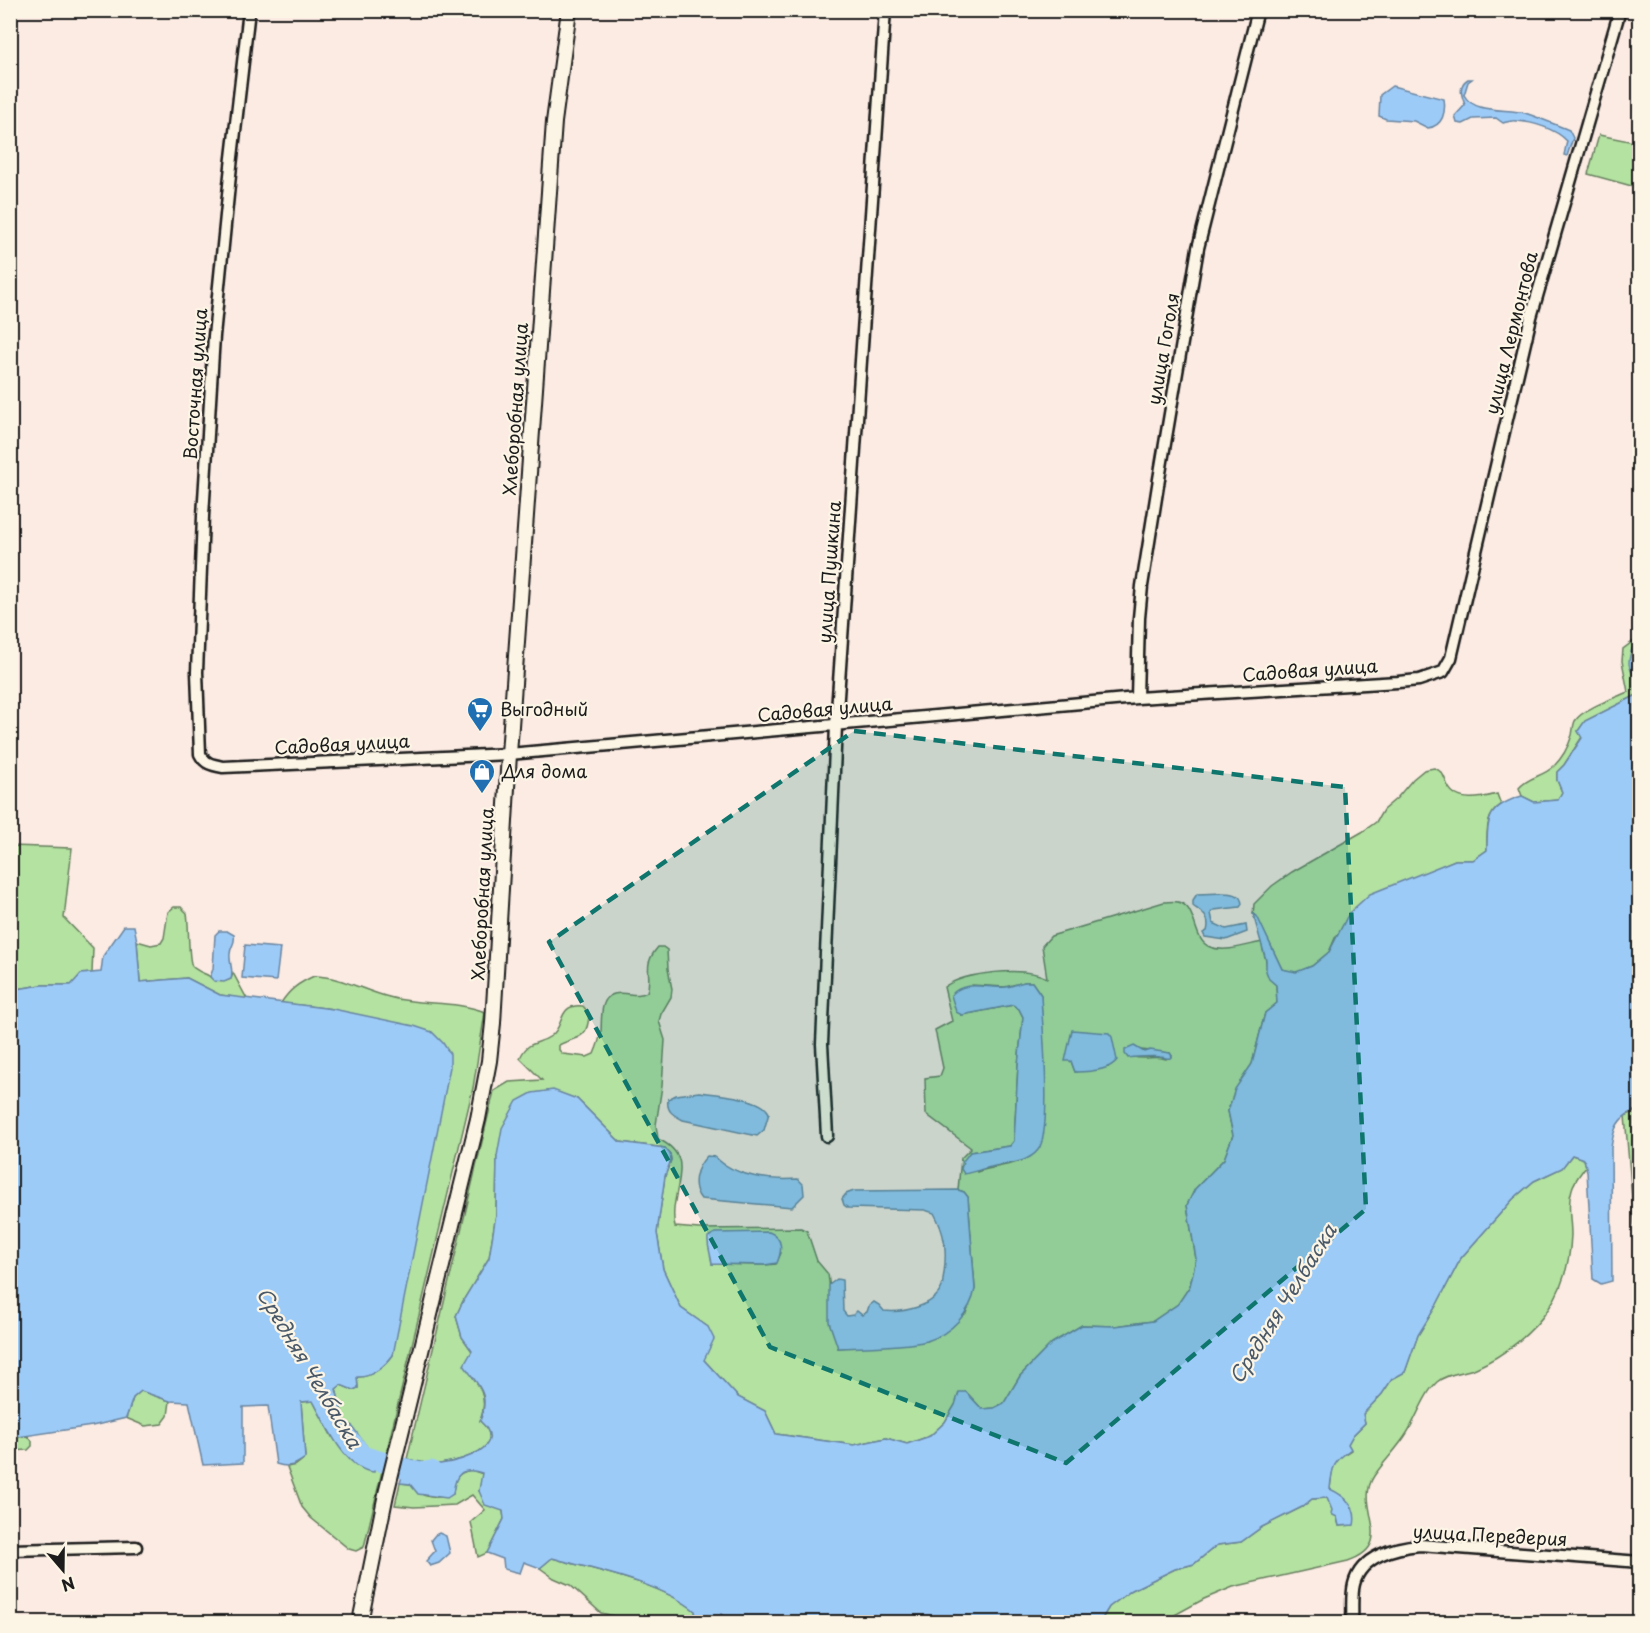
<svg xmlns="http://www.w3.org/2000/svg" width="1650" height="1633" font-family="'Playpen Sans',sans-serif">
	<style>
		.green { fill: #b3e2a1; stroke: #687f5e; stroke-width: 1.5; fill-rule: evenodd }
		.water { fill: #9dcbf8; stroke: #6985a0; stroke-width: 1.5 }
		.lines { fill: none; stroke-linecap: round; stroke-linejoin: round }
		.river { stroke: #9dcbf8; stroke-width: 21 }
		.minor-casing { stroke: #1c1c1c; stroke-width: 15 }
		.tertiary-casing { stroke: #1c1c1c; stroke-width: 18 }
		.minor { stroke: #fcf5e5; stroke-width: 10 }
		.tertiary { stroke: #fcf5e5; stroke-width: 14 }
		.marked { fill: #0f766e; fill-opacity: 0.2; stroke: #0f766e; stroke-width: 4.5; stroke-dasharray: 12 8; stroke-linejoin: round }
		.labels { text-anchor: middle; stroke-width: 4.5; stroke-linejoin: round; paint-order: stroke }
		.street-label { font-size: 18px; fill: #1c1c1c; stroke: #fcf5e5 }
		.poi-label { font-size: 18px; fill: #1c1c1c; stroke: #fcf5e5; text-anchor: start }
		.water-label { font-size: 20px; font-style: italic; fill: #495969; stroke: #fcf5e5 }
	</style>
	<rect width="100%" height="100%" fill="#fbebe3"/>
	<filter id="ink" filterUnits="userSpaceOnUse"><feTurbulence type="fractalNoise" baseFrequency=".0167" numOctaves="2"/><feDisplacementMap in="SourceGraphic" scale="12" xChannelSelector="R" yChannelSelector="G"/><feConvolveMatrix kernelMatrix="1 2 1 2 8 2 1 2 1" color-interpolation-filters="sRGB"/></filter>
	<g filter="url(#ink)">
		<path class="green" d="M1599,135l40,8v45l-51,-14z
			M1639,637v8l-7,4 3,28h4v17l-54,27 -7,10 4,6 -18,28 -7,7v8l5,12 -4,8 -24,2 -12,-6 -3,-8c10,-12 24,-11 35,-22 9,-9 14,-18 18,-31 1,-4 1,-10 3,-14 7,-12 39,-23 53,-29l-6,-31 1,-12z
			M1434,768c10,3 10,10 14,18 9,18 34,12 49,8l4,11c-16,10 -14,28 -14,45l-14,10h-18l-42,18 -77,58 -7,16 -17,14 -16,7 -14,-4 -25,-52 -4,-3 1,-10 18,-18 20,-14 70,-40 14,-10 7,-12 14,-12 16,-19 11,-9z
			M11,846l61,2 -8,70 29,30 -1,25 -11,1 -9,11h-30l-31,5z
			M1164,902c4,0 10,-1 14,0 20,4 14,39 32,45 15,6 37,-2 52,-5 0,6 1,9 3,15 4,13 -2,17 11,28l1,18 -12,10 -13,51 -17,26 -7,21 5,24 -9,24 -29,30 -8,16 9,54 -6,27 -12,18 -25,17 -38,5 -33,-1 -30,18 -32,33 -16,27 -10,5 -12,1 -16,-17 -11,13 -10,17 -15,14 -23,8 -21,-6 -32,7 -78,-11 -11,-23 -27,-14 -34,-37 4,-33 -27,-19 -18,-39 -6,-36 8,-57 6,-16 -1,-6 -5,-6 -45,-6 -43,-43 -80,57 -1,58 -7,44 -25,41 -8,17 6,21 10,14v25c12,14 15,28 8,45 30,27 -19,40 -40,43 -11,1 -23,-3 -33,-5l87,-368 15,-9 33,-2 -22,-22c8,-18 18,-13 31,-22 14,-9 6,-33 32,-30 5,6 7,9 5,17 -3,17 -16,15 -29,22v5l4,4 24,3 7,-3c3,-7 6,-15 7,-23 1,-11 -2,-33 13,-37 12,-3 22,4 33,-2 6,-19 -6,-25 11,-45h5l4,3 1,19 4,20 -1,8 -10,17 -2,7 6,19 -3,46 -6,39 2,14c43,20 9,52 17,88l24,2 102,-1 6,3 10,30 11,13 10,74 89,-7 15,-8 24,-20 9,-24 -7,-92 -4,-5 -6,-2 3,-32 10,-10 -45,-34 -1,-36 15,-2 3,-8 -8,-38 17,-9 -8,-34c20,-15 81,-21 103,-9l-5,-32 9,-10zM1025,982h7l9,13c0,29 12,136 -4,155 -13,16 -42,15 -60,22l-7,-20 40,-6 4,-5 4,-76 5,-48 -4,-8 -6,-4 -51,10 10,-30 33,2zM1141,1050l29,3 2,3 -6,3c-11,-4 -21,1 -32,-2zM1071,1061l38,6 -34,5zM781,1253l-5,11 -11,1 -53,-1 -1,-10z
			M174,907h7l6,6c2,10 1,48 5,53 4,5 12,7 17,10 7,6 13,7 22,3l2,-6 14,26 -27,-4 -33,-17 -47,4 -3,-41 14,4 10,-2 3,-5 4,-26z
			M314,976c26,0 50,15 75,21 32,9 65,3 96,15l-12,76 -109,459 -8,4 -7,-2 -38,-31 -9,-11 -15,-40 9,-2 9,-7 -4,-56 12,-1 19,36 20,-11 -8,-6 -8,-31 5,-4 12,5 5,-2 -1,-11c14,1 28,-11 36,-22l-60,-346 -52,-6c9,-14 18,-20 33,-27z
			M1639,1105v161l-2,-9 -12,-141 11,-5z
			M1572,1155l12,4 2,7c-5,7 -12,15 -14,23 -5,15 -1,31 -1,46 -1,25 -8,52 -22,73 -16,25 -46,48 -73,60 -12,5 -29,5 -39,14 -13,12 -20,35 -30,51 -9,15 -23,28 -33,43 -21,31 25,68 -26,85l-115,26 -29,12 -42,23h-62l9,-15 23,-17 43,-21 19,-5 23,-19 24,-3 21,-15 40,-20 10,-8 15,-1 10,19 2,9 14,-1 -23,-36 2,-18 5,-12 14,-9 -3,-6 5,-9 12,-12 -2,-9 19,-20 10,-15 13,-7 13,-37 18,-29 25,-48 52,-59 21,-18 28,-13z
			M141,1391l29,10 -2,15 -6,8 -17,2 -19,-8 7,-20z
			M28,1436l4,5v5l-4,4 -17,1 -1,-13z
			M471,1470l12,4 -4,17 24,20 1,8 -17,34 -9,4 -7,-35 14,-12 -13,-15 -17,10 -41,2 -19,-2 5,-22 10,1c13,16 24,15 43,10 1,-15 3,-21 18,-24z
			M552,1558c44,12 109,25 143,53l2,11h-58l-38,-9 -31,-28 -16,-7 -14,-10z"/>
		<path class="water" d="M1468,79h4l-4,3 -4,13c10,19 43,13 61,18 15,5 29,11 44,17l4,8 -6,18 -3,-1 3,-14c-11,-12 -34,-19 -50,-20 -5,-1 -10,1 -14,2l-7,-5 -23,1 -10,5 -6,-1 -2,-7 10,-11c-3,-9 -8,-19 3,-26z
			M1392,86l52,13c2,13 -1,27 -16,29l-14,-7 -28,-2 -7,-3 1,-21z
			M1639,645v32h-3c-9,-9 -8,-17 -4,-28z
			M1639,694l1,411c-4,6 -6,6 -12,9 -13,8 -15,20 -17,34l1,133 -11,3 -8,-5 -6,-108 -3,-12 -12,-4 -10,13 -28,13 -21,18 -52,59 -25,48 -18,29 -13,37 -13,7 -10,15 -19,20 2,9 -12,12 -5,9 3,5c-18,13 -19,18 -21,40 15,7 28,18 24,36l-15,1 -2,-9 -6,-3 1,-4 -5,-12 -15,1 -10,8 -40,20 -21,15 -24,3 -23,19 -19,5 -43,21 -23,17 -9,15h-368l-11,-8 -3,8h-21l-2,-11c-34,-28 -99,-41 -143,-53l-12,10 -16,-6 -4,11 -16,-4 -1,-10 -16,-6 17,-34 -1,-8 -18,-6 -6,-14 3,-18c-20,-6 -27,0 -29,21l-6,4 -29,-4 -8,-10 -10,-1 7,-24c10,2 22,6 33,5 20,-3 70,-16 40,-43 11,-28 -2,-35 -16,-56l8,-14 -10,-14 -6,-21 8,-17 25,-41 7,-44 1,-58 5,-28 15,-27 15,-8 21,-3 24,9 43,43 45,6 5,6 1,6 -6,16 -8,57 6,36 18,39 27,19 6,12 -10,21 34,37 27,14 11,23 78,11 32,-7 21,6 23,-8 15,-14 10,-17 4,-13h7l16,17 12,-1 10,-5 16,-27 32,-33 30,-18 33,1 38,-5 25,-17 12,-18 6,-27 -9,-54 8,-16 29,-30 9,-24 -5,-24 7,-22 17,-25 13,-51 12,-10 -1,-18 -7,-6 -3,-8v-11l-13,-46 4,2 25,53 14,3 16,-6 17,-14 20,-39 21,-19 85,-34h18l14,-10c0,-32 1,-44 35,-54l12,6 24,-2 4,-8 -5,-12v-8l7,-7 18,-27 -4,-7 7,-10z
			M1224,893c8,1 17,0 18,11l-2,3 -26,3 -3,3 2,10 13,6 20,-4 1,7 -21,8 -21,-3 -2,-4 4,-2c4,-14 -5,-18 -14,-25v-6l4,-6z
			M124,926h10l3,15 3,41 47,-4 33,17 113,14 81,17 18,6 11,11 7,11v13l-57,288c-8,11 -22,23 -36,22l1,11 -5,2 -12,-5 -5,4 8,31 8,6 16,22 7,19 -1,5c-29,-1 -49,-50 -61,-71l-12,1 4,56c-11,8 -16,10 -29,6l-8,-58 -25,1v56l-40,2 -14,-63 -19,-1 -29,-10 -8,7 -7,20 -34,8 -81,12v-448l31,-5h29l10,-11 20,-2 2,-16z
			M219,931h8l7,4c2,9 -4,11 -4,19 -1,10 4,16 1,25l-7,3 -10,-1 -4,-4 3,-8 2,-34z
			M245,945l35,3 -4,33 -34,-3z
			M1025,982h7l9,13c1,29 12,136 -3,155 -11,14 -32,13 -47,17 -9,2 -17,5 -27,7l-3,-5 2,-8 7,-9 40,-6 4,-5 4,-76 5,-48 -4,-8 -6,-4 -51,10 -6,-3 -5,-17c14,-16 36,-6 55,-8 6,-1 13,-4 19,-5z
			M1072,1030l37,3 3,4 5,23c-8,11 -29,12 -42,12l-4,-11h-6z
			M1134,1046l10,6 6,-2 20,3 2,3 -2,2c-3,1 -6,-1 -10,-1 -4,-1 -27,0 -32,1l-3,-4v-4z
			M699,1092c17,2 63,5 70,21l-5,17 -7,6 -74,-16c-10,-5 -17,-9 -15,-21l8,-4z
			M707,1156l8,1c20,20 56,24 83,22l5,5 1,11 -12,12 -91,-8c-11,-14 -5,-32 6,-43z
			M958,1190l6,2 4,5 7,92c-4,23 -24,45 -48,52 -24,6 -64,6 -89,7l-9,-26v-37l8,-6 5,1 1,31 4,5 6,-1 4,-4 5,4 5,-3 2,-6 5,-4 5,3 5,6c18,2 50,-4 58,-24 1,-4 1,-10 2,-14 3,-23 1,-40 -10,-60l-9,-3 -77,-2 -4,-3 -2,-6 4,-5 8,-3z
			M769,1232c15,6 13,19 8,31l-12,2 -53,-1c-1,-10 -5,-17 -4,-27l7,-4z
			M439,1533l7,3 4,17 -11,10 -9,3 -4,-5 9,-10 -4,-11 4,-5z"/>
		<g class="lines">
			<path class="river" d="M352,1443l10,13 58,17 11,-2"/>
			<defs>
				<path id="minor" d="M249,10l-19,165 -16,161 -11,180 -6,156 3,82c5,10 12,11 23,13l286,-13 628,-56 261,-16 21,-2 24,-8 8,-14 80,-341 89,-307
					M1137,698l2,-80 3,-32 17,-107 39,-231 60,-238
					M827,1136l-5,-92 14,-318 49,-716
					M10,1550l126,-3
					M1352,1622c1,-12 -1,-26 2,-38 7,-28 41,-37 66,-39l220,17"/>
				<path id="tertiary" d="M360,1622l26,-128 92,-375 11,-58 4,-38 16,-269 45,-632 15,-112"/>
			</defs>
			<use href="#minor" class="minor-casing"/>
			<use href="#tertiary" class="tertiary-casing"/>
			<use href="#minor" class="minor"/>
			<use href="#tertiary" class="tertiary"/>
		</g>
	</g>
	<path class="marked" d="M854,731l491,56 21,422 -300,254 -296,-116 -221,-405z"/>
	<defs>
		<symbol id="supermarket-pin" viewBox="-11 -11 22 30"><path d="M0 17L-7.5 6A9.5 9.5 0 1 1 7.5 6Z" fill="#1f6fb2" stroke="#fcf5e5"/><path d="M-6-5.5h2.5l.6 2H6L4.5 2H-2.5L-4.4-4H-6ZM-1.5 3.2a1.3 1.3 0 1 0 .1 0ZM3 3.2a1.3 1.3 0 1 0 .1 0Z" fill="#fff"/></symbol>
		<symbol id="shop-pin" viewBox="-11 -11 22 30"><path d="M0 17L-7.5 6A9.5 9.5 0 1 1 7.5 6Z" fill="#1f6fb2" stroke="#fcf5e5"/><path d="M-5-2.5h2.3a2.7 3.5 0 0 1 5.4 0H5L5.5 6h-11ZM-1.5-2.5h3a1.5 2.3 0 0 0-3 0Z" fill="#fff"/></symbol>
	</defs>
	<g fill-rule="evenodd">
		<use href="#supermarket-pin" x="465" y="695" width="30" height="40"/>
		<use href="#shop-pin" x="467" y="757" width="30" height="40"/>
	</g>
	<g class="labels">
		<g class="street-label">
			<text transform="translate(1512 333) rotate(-76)" y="6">улица Лермонтова</text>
			<text transform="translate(1164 349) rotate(-80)" y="6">улица Гоголя</text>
			<text transform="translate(196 384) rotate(-86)" y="6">Восточная улица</text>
			<text transform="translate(516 409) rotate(-86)" y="6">Хлеборобная улица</text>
			<text transform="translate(830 572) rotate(-86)" y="6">улица Пушкина</text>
			<text transform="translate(1310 671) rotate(-4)" y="6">Садовая улица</text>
			<text transform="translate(825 710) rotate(-5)" y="6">Садовая улица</text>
			<text transform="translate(342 745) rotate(-3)" y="6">Садовая улица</text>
			<text transform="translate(483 894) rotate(-87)" y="6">Хлеборобная улица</text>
			<text transform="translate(1490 1536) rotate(3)" y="6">улица Передерия</text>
		</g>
		<g class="poi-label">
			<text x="500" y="716">Выгодный</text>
			<text x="502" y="778">Для дома</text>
		</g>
		<g class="water-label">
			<text transform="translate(1283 1304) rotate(-58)" y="7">Средняя Челбаска</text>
			<text transform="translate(309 1368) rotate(59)" y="7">Средняя Челбаска</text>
		</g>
	</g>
	<rect width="1650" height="1633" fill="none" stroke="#fcf5e5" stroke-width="36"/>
	<rect x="18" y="18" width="1614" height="1597" fill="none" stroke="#1c1c1c" stroke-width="2" filter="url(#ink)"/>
	<g transform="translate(63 1570) rotate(160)" stroke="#fcf5e5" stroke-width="4.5" paint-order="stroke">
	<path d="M0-4.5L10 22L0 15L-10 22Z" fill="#1c1c1c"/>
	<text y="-9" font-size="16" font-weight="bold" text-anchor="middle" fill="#1c1c1c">N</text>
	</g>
</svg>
